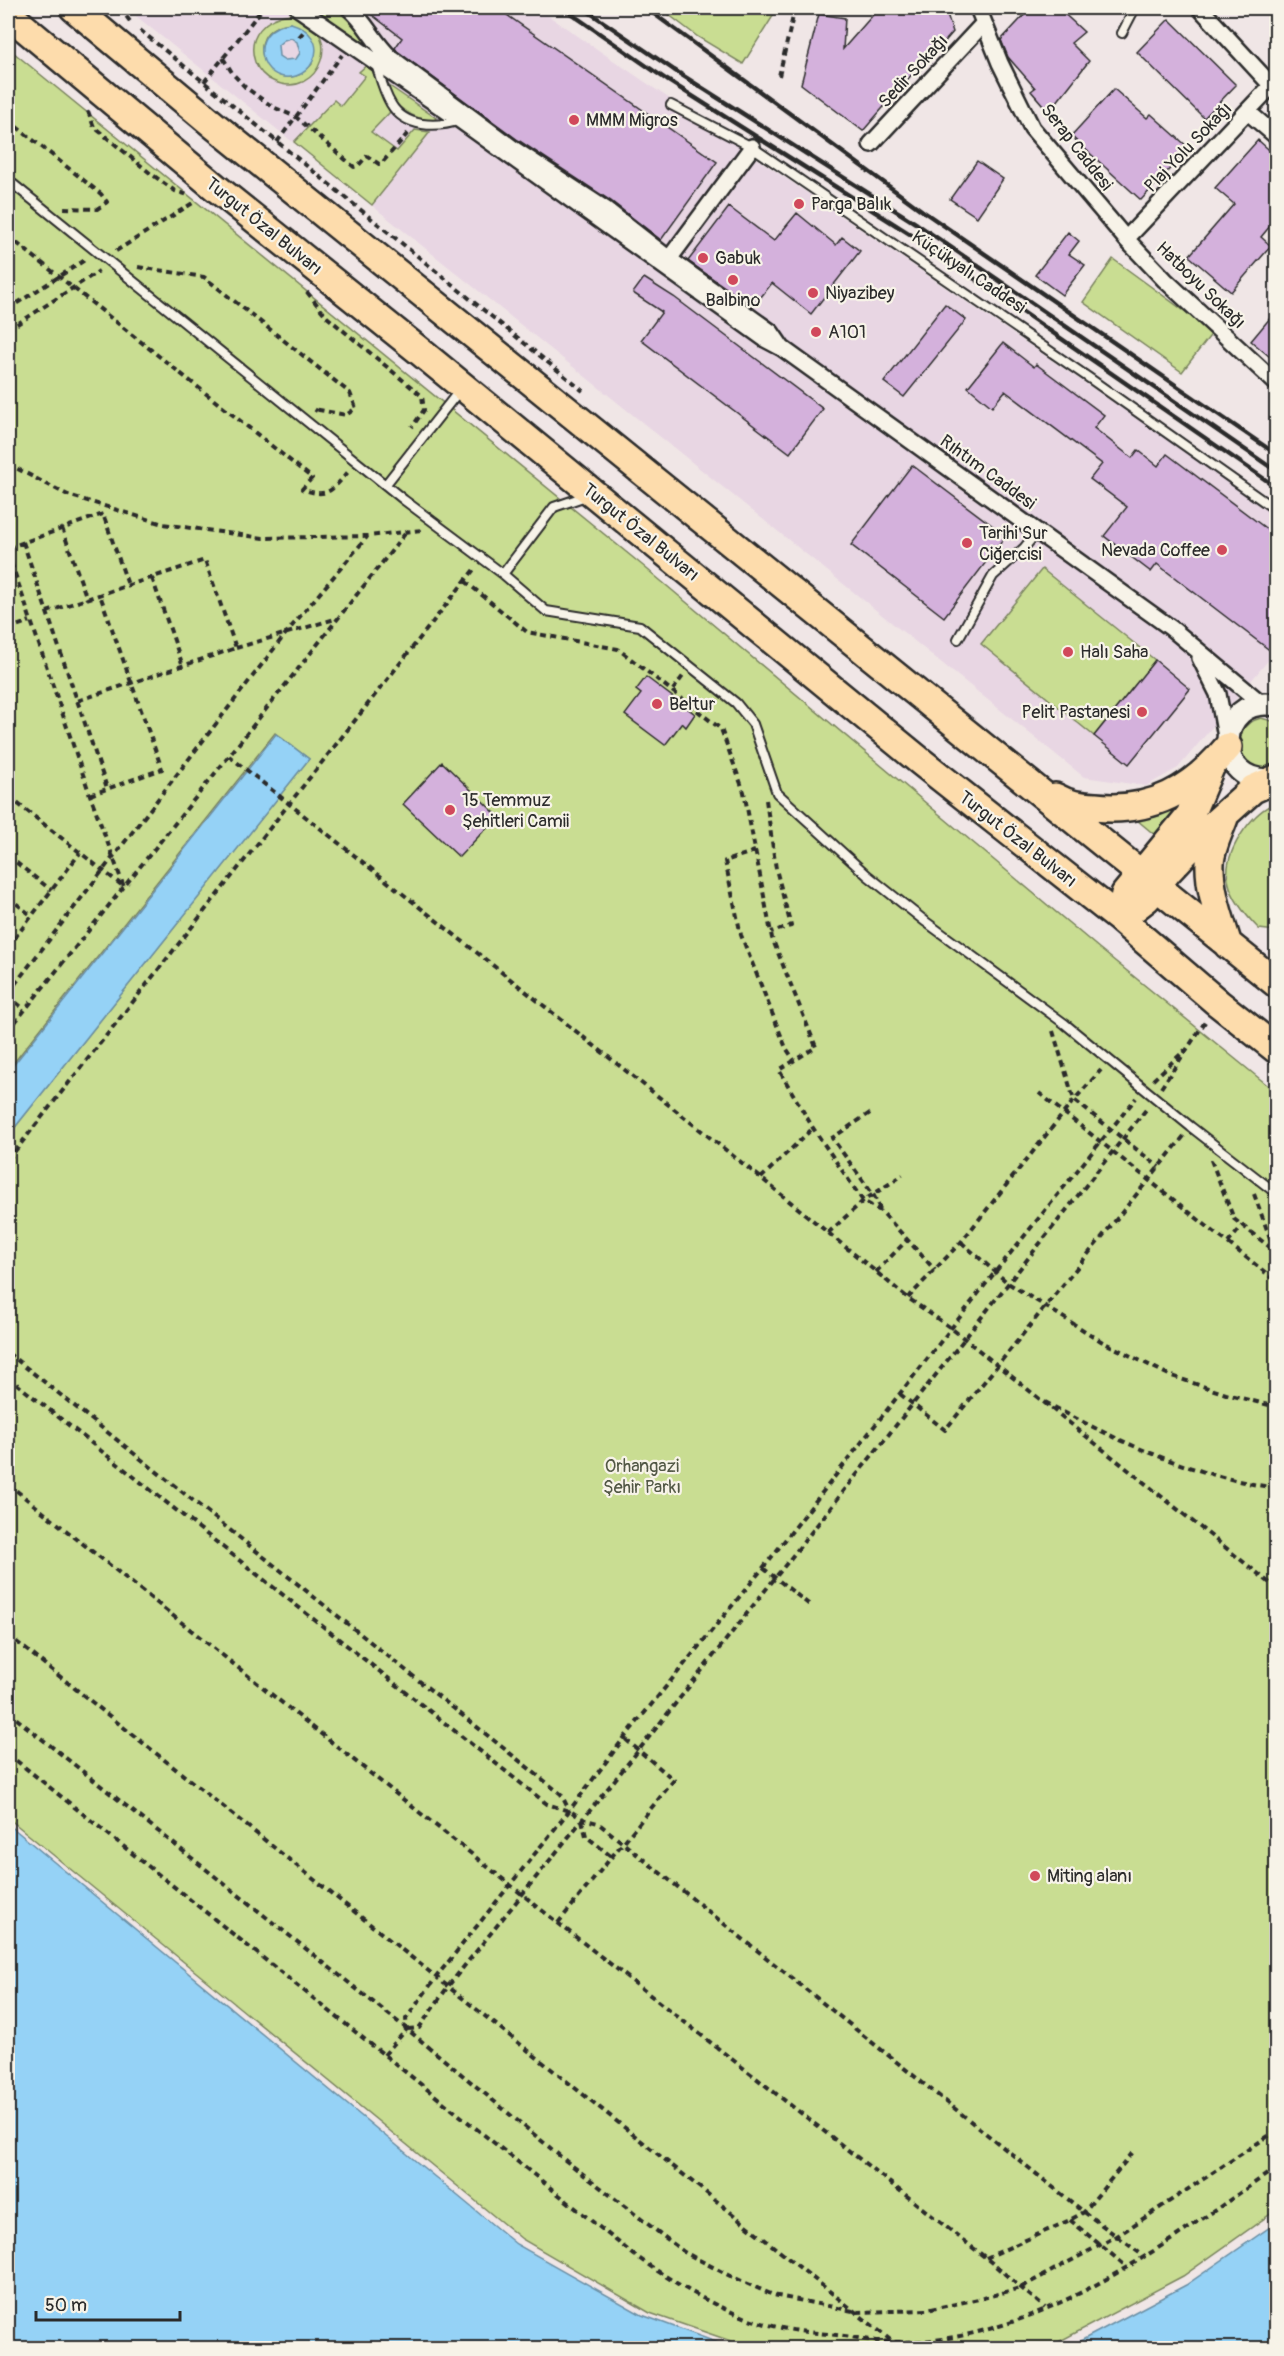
<svg xmlns="http://www.w3.org/2000/svg" width="1284" height="2356" font-family="Pangolin,sans-serif">
	<style>
		.built { fill: #e8d6e3 }
		.green { fill: #c9dd92; stroke: #7a845e; stroke-width: 1.5; fill-rule: evenodd }
		.water { fill: #95d2f6; stroke: #6b8fa5; stroke-width: 1.5; fill-rule: evenodd }
		.building { fill: #d4b1dc; stroke: #2b2b2b; stroke-width: 1.5 }
		.lines { fill: none; stroke-linecap: round; stroke-linejoin: round }
		.lane-casing { stroke: #2b2b2b; stroke-width: 12 }
		.street-casing { stroke: #2b2b2b; stroke-width: 20 }
		.secondary-casing { stroke: #2b2b2b; stroke-width: 26 }
		.highway-casing { stroke: #2b2b2b; stroke-width: 32 }
		.path { stroke: #2b2b2b; stroke-width: 4; stroke-dasharray: 6 4.5; stroke-linecap: butt }
		.lane { stroke: #f7f3e8; stroke-width: 8 }
		.street { stroke: #f7f3e8; stroke-width: 15 }
		.secondary { stroke: #f7f3e8; stroke-width: 21 }
		.highway { stroke: #fddcac; stroke-width: 27 }
		.rail { stroke: #2b2b2b; stroke-width: 4.5 }
		.poi-dot { fill: #d1495b; stroke: #f7f3e8; stroke-width: 2 }
		.labels { text-anchor: middle; stroke-width: 4.5; stroke-linejoin: round; paint-order: stroke }
		.street-label { font-size: 18px; fill: #2b2b2b; stroke: #f7f3e8 }
		.poi-label { font-size: 18px; fill: #2b2b2b; stroke: #f7f3e8; text-anchor: start }
		.park-label { font-size: 18px; fill: #525845; stroke: #f7f3e8 }
	</style>
	<rect width="100%" height="100%" fill="#f0e6e6"/>
	<filter id="ink" filterUnits="userSpaceOnUse"><feTurbulence type="fractalNoise" baseFrequency=".0167" numOctaves="2"/><feDisplacementMap in="SourceGraphic" scale="12" xChannelSelector="R" yChannelSelector="G"/><feConvolveMatrix kernelMatrix="1 2 1 2 8 2 1 2 1" color-interpolation-filters="sRGB"/></filter>
	<g filter="url(#ink)">
		<path class="built" d="M126,8h411l739,506v137l-98,117 -32,18 -62,-9z"/>
		<path class="green" d="M306,8h36l27,34 -5,4z
			M660,8h118l-35,56 -45,-27z
			M290,14c59,13 29,89 -17,67 -8,-3 -15,-11 -18,-19 -9,-26 11,-45 35,-48zM291,23l21,41c-37,44 -80,-35 -21,-41z
			M8,48l634,517 458,384 176,143v1118l-93,66 -136,72h-296l-101,-35 -128,-74 -514,-421v-682l301,-377 -34,-26 -267,337z
			M369,63l21,49 -19,20 26,19 18,-21 15,2 -58,73 -78,-63 40,-42 7,6 24,-30 -6,-4z
			M388,85l48,33 -2,3c-21,-2 -40,-13 -48,-34z
			M1113,259l100,73 -31,40 -99,-70z
			M1042,569l113,91 -61,76 -113,-92z
			M1261,718l15,4v44c-36,16 -55,-38 -15,-48z
			M1185,798l-29,38 -26,-22z
			M1276,803v128l-17,-2c-32,-33 -44,-58 -15,-99 8,-11 20,-23 32,-27z"/>
		<path class="water" d="M291,23c17,5 31,20 22,38 -3,7 -10,13 -17,15 -37,10 -51,-48 -5,-53zM291,38l6,4 3,11 -4,6 -11,1 -6,-4 -1,-11 6,-5z
			M276,734l33,25 -301,377v-64z
			M8,1824l508,420 126,71 90,33h-724z
			M1276,2223v125h-209l119,-63z"/>
		<path class="building" d="M363,8h134l220,154 -56,78 -50,-39 -93,-61 -121,-89 -2,-3 7,-10z
			M879,8h66l8,24 -37,43 -2,-3 -51,59 -62,-47 18,-70 26,4 -2,31z
			M1031,8h27l26,24 -13,11 18,18 -40,51 -18,-21 4,-3 -27,-31 -7,-17z
			M1169,19l67,66 -32,33 -67,-66z
			M1114,89l33,29 4,-4 38,34 -48,52 -70,-64z
			M1258,140l18,16v63l-15,18 10,9 -40,46 -42,-36 45,-52 -19,-16z
			M977,161l26,18 -26,38 -27,-18z
			M729,207l45,34 23,-28 39,32 6,-8 18,14 -49,63 -39,-31 -19,24 -65,-46z
			M1068,232l11,9 -10,13 16,11 -23,30 -27,-20z
			M644,278l30,19 149,112 -33,44 -149,-113 21,-28 -29,-19z
			M945,304l21,16 -62,77 -20,-15z
			M1276,311v51l-25,-21z
			M1003,343l31,24 2,-3 68,51 -10,13 38,30 6,-8 20,16 9,-12 109,82v119l-119,-91 -6,8 -47,-36 23,-29 -37,-28 12,-15 -97,-73 -13,16 -24,-20z
			M912,465l94,71 -62,81 -93,-72z
			M1155,660l35,29 -61,75 -35,-28z
			M646,677l49,37 -9,13 -4,-4 -17,22 -40,-30 16,-21 -5,-4z
			M442,762l56,54 -39,41 -56,-53z"/>
		<g class="lines">
			<defs>
				<path id="lane" d="M1122,33l13,-25
					M376,64c4,13 8,29 15,40 14,24 46,24 69,16
					M671,105l81,42 340,233 184,130
					M8,180l396,320 99,74 43,37 94,15 96,77 17,21 24,69 90,82 59,47 139,102 126,103 85,66
					M386,484l73,-93
					M503,574l51,-67 32,-11
					M958,639l35,-63 31,-28 13,-16"/>
				<path id="street" d="M298,8l162,112 305,219 17,9 -11,-16 -102,-73 -64,-50 -90,-59 -124,-92c-17,-15 -25,-36 -42,-50
					M978,8l22,55 32,65 94,111 39,41 111,103
					M1200,8l72,78
					M1248,112l28,24
					M871,144l112,-120
					M1126,239l150,-158
					M669,259l83,-112
					M782,348l389,280 91,76
					M1200,658l18,36 8,43"/>
				<path id="secondary" d="M1276,779c-66,10 -62,-86 0,-74"/>
				<path id="highway" d="M74,8l141,118 1061,857
					M8,14l207,173 202,162 503,412 200,158 98,84 58,46
					M1055,797c14,8 25,9 40,10 57,6 97,-17 133,-60
					M1224,818c-5,14 -13,29 -14,45 -1,27 10,56 18,82
					M1120,919l27,-21 21,-27 35,-37 50,-45 23,-10
					M1120,919l5,-25 65,-79 20,-47"/>
			</defs>
			<use href="#lane" class="lane-casing"/>
			<use href="#street" class="street-casing"/>
			<use href="#secondary" class="secondary-casing"/>
			<use href="#highway" class="highway-casing"/>
			<path class="path" d="M120,8l12,16
				M140,30l443,361
				M299,37l6,-7
				M223,58l10,16 12,13 28,20 23,10 58,50 4,-1 9,-10 12,8h2l27,-31
				M779,76l16,-68
				M204,82l59,-74
				M88,111l6,16 56,46 25,18 13,4
				M8,120l93,74 6,8 -10,7 -34,-1
				M277,142l65,-87
				M8,236l304,242 -10,11c26,10 30,1 46,-17
				M116,251l80,-50
				M138,267l66,10 146,116 6,15 -10,7 -32,-6 3,2
				M307,292l20,25 95,79 2,14 -12,17
				M8,309l77,-49
				M8,330l91,-59
				M8,464l60,31 95,29 100,14 105,-2 54,-6
				M62,528l25,71
				M23,542l84,246
				M8,548l95,-34 25,71
				M8,553l82,242 34,92 -116,-91
				M152,578l31,88
				M465,581l62,51 91,17 103,80 23,63 28,146 44,109 -37,23 34,58 50,73 19,11 53,58
				M47,612l158,-52 31,88 -159,53
				M8,629l22,-8
				M236,648l99,-29
				M673,690l10,-14
				M229,756l532,422 147,120 43,30 325,260
				M90,795l72,-26 -62,-174
				M766,800l10,69 15,57 -20,6
				M755,851l-30,10 16,74 45,113 8,12
				M8,856l43,34
				M8,897l24,19
				M8,947l72,-94
				M8,993l279,-361 80,-95
				M8,996l16,13
				M8,1031l221,-275 179,-226
				M1053,1031l21,69 85,67
				M1153,1080l32,-30
				M1161,1088l46,-69
				M1039,1093l237,188
				M870,1113l-38,25 42,58 7,15
				M8,1160l468,-593
				M1211,1160l23,59 42,33
				M761,1178l52,-50
				M1254,1194l20,55
				M828,1233l35,-32 40,-26
				M961,1242l47,41 93,58 68,34 57,19 50,13
				M1228,1243l15,-18
				M876,1272l31,-32
				M908,1298l53,-56 113,-142 27,-30
				M8,1353l553,441 8,16
				M8,1377l539,427 25,8 10,7 16,4 486,389 61,45
				M900,1394l45,36 239,-294
				M1045,1402c73,40 149,74 231,86
				M8,1484l550,439 428,335 59,50
				M763,1568l48,38
				M8,1635l885,707
				M8,1712l399,317 159,132 118,91 44,23 45,20 85,17 69,-2 56,-12 37,-10 97,-52 159,-105
				M8,1754l625,500c45,32 95,63 149,74 18,4 37,5 54,7 19,2 40,7 59,7 141,2 270,-98 381,-174
				M582,1820l4,16 26,21
				M558,1923l116,-143 -50,-42
				M408,2029l11,-1 30,-43 189,-234 510,-644
				M384,2055l23,-26 -1,-10 31,-43 132,-165 55,-73 139,-170 233,-297 140,-173
				M1070,2220l57,47
				M986,2258l84,-38 14,-8 50,-61"/>
			<use href="#lane" class="lane"/>
			<use href="#street" class="street"/>
			<use href="#secondary" class="secondary"/>
			<use href="#highway" class="highway"/>
			<path class="rail" d="M563,8l104,72 243,154 366,253
				M583,8l91,62 243,154 359,247
				M646,8l278,204 352,242"/>
		</g>
	</g>
	<g class="poi-dot">
		<circle cx="574" cy="120" r="6"/>
		<circle cx="799" cy="204" r="6"/>
		<circle cx="703" cy="258" r="6"/>
		<circle cx="733" cy="280" r="6"/>
		<circle cx="813" cy="293" r="6"/>
		<circle cx="816" cy="332" r="6"/>
		<circle cx="967" cy="543" r="6"/>
		<circle cx="1222" cy="550" r="6"/>
		<circle cx="1068" cy="652" r="6"/>
		<circle cx="657" cy="704" r="6"/>
		<circle cx="1142" cy="712" r="6"/>
		<circle cx="450" cy="810" r="6"/>
		<circle cx="1035" cy="1876" r="6"/>
	</g>
	<g class="labels">
		<g class="street-label">
			<text transform="translate(913 71) rotate(-47)" y="6">Sedir Sokağı</text>
			<text transform="translate(1077 147) rotate(52)" y="6">Serap Caddesi</text>
			<text transform="translate(1188 147) rotate(-46)" y="6">Plaj Yolu Sokağı</text>
			<text transform="translate(264 226) rotate(39)" y="6">Turgut Özal Bulvarı</text>
			<text transform="translate(969 272) rotate(34)" y="6">Küçükyalı Caddesi</text>
			<text transform="translate(1201 285) rotate(44)" y="6">Hatboyu Sokağı</text>
			<text transform="translate(988 472) rotate(36)" y="6">Rıhtım Caddesi</text>
			<text transform="translate(641 532) rotate(39)" y="6">Turgut Özal Bulvarı</text>
			<text transform="translate(1018 839) rotate(38)" y="6">Turgut Özal Bulvarı</text>
		</g>
		<g class="poi-label">
			<text x="586" y="126">MMM Migros</text>
			<text x="811" y="210">Parga Balık</text>
			<text x="715" y="264">Gabuk</text>
			<text x="825" y="299">Niyazibey</text>
			<text x="733" y="306" text-anchor="middle">Balbino</text>
			<text x="828" y="338">A101</text>
			<text x="979" y="539">Tarihi Sur<tspan x="979" dy="21">Ciğercisi</tspan></text>
			<text x="1210" y="556" text-anchor="end">Nevada Coffee</text>
			<text x="1080" y="658">Halı Saha</text>
			<text x="669" y="710">Beltur</text>
			<text x="1130" y="718" text-anchor="end">Pelit Pastanesi</text>
			<text x="462" y="806">15 Temmuz<tspan x="462" dy="21">Şehitleri Camii</tspan></text>
			<text x="1047" y="1882">Miting alanı</text>
		</g>
		<g class="park-label">
			<text x="642" y="1472">Orhangazi<tspan x="642" dy="21">Şehir Parkı</tspan></text>
		</g>
	</g>
	<rect width="1284" height="2356" fill="none" stroke="#f7f3e8" stroke-width="30"/>
	<rect x="15" y="15" width="1254" height="2326" fill="none" stroke="#2b2b2b" stroke-width="2" filter="url(#ink)"/>
	<path d="M36 2311v9h144v-9" fill="none" stroke="#2b2b2b" stroke-width="3"/>
	<text x="45" y="2311" font-size="18" fill="#2b2b2b" stroke="#f7f3e8" stroke-width="4.5" paint-order="stroke">50 m</text>
</svg>
